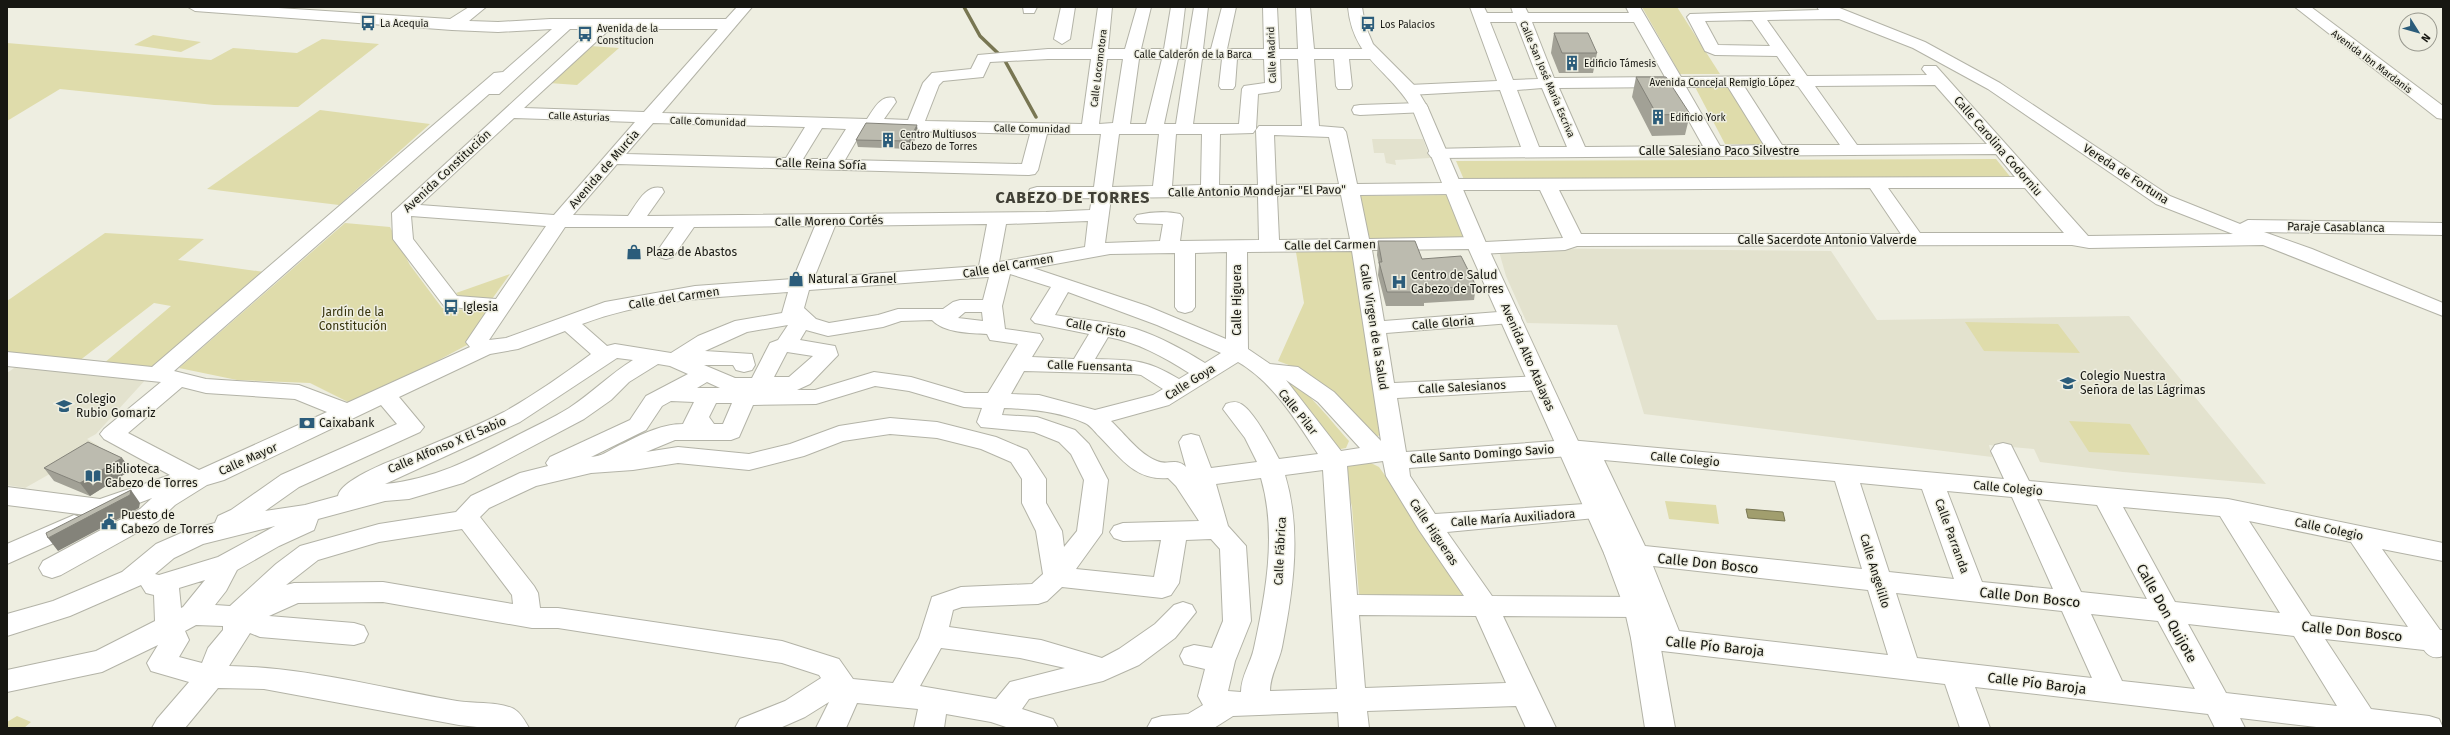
<svg xmlns="http://www.w3.org/2000/svg" width="2450" height="735" font-family="'Fira Sans',sans-serif">
	<style>
		.built { fill: #e3e2ce }
		.green { fill: #dfdcab }
		.water { fill: #a19e6e; stroke: #787652 }
		.lines { fill: none; stroke-linecap: round; stroke-linejoin: round }
		.stream { stroke: #787652; stroke-width: 3.5 }
		.minor-casing { stroke: #b3b3a7; stroke-width: 2 }
		.major-casing { stroke: #b3b3a7; stroke-width: 2 }
		.minor { fill: #fff; fill-rule: evenodd }
		.major { fill: #fff; fill-rule: evenodd }
		.wall { fill: #a2a196 }
		.shaded-wall { fill: #84837a }
		.building { fill: #bcbbaf; stroke: #84837a }
		.labels { text-anchor: middle; stroke-width: 3; stroke-linejoin: round; paint-order: stroke }
		.far-poi-label { font-size: 10px; fill: #171712; stroke: #eeeee1; text-anchor: start }
		.far-street-label { font-size: 10px; fill: #171712; stroke: #eeeee1 }
		.street-label { font-size: 12px; fill: #171712; stroke: #eeeee1 }
		.poi-label { font-size: 12px; fill: #171712; stroke: #eeeee1; text-anchor: start }
		.park-label { font-size: 12px; fill: #37340c; stroke: #eeeee1 }
		.near-street-label { font-size: 14px; fill: #171712; stroke: #eeeee1 }
		.district-label { font-size: 16px; font-weight: bold; letter-spacing: 1px; fill: #414036; stroke: #eeeee1 }
	</style>
	<rect width="100%" height="100%" fill="#eeeee1"/>
	<path class="built" d="M1372,139h51l7,19 -35,2 1,5 -10,-2 -2,-10h-10z
		M1498,248l333,3 46,69 252,-4 137,168 -143,-12 -83,-10 -6,-13 -45,-4 3,12 -348,-43 -27,-89 -90,-2 -21,-47z
		M17,366l131,11 -52,57 -9,5 12,7 -74,42 -18,-3v-112z"/>
	<path class="green" d="M1642,7h35l43,67h-40z
		M153,35l48,7 -20,10 -47,-7z
		M322,39l57,5 -81,63 -84,-2 -154,-16 -53,32v-78l204,17 22,-12 64,5z
		M590,46l29,2 -42,37 -28,-2z
		M1694,85l37,1 36,59 -42,-1z
		M320,110l110,14 -91,81 -132,-16z
		M1996,159l16,20 -547,3 -9,-21z
		M1452,195l12,42 -98,2 -7,-43z
		M345,223l45,4 20,38 32,43 47,4 -22,33 -113,60 -44,-22 -73,-3 -58,-12z
		M105,233l99,6 -26,21 86,12 -107,96 -54,-4 68,-58 -17,-3 -75,58 -72,-9v-51z
		M1296,252h58l27,183 -7,2 -77,-69 -19,-7 26,-58z
		M510,274l-18,25 -32,-1 -4,-5z
		M1965,322l93,2 22,29 -96,-2z
		M1287,380c16,4 49,47 62,61l-3,7 -10,2 -53,-69z
		M2069,421l61,3 20,31 -61,-3z
		M1369,462l10,5 66,92 24,37 -110,-1 -7,-88 -8,-34 4,-7z
		M1665,501l51,4 3,19 -50,-5z
		M17,716l14,6 -7,6h-17v-6z"/>
	<path class="water" d="M1746,509l37,3 2,9 -37,-3z"/>
	<g class="lines">
		<path class="stream" d="M964,7l16,29 24,23 32,58"/>
		<defs>
			<path id="minor" d="M188,7h75l187,12 19,-12h17l-17,14 29,1 52,-3h176l11,-12h15l-90,106 205,6c7,-10 13,-24 27,-21l2,4 -12,17 24,1 15,-37 9,-10 39,-4 7,-14 70,-6h44l6,-42h14l-4,42h17l12,-42h14l-10,42h23l7,-42h14l-5,42h7l7,-42h14l-5,42h8l11,-42h14l-9,42h37l-1,-42h14l2,42h19l-2,-42h14l4,42h59l8,5 -8,5h-24l3,27 -2,3h-12l-2,-3 -2,-27h-20l5,67 24,2 3,4 11,52 86,-1 8,-4 564,-2 -19,-23 -559,4 -6,-1 -3,-4 3,-4 90,-2 -21,-57 -91,5 -6,-1 -2,-4 2,-4 6,-1 88,-4 -27,-74h14l3,6h26l-2,-6h14l3,6h101l-3,-6h14l41,70 110,-1 -14,-20 -62,-1 -10,-4 -18,-34 3,-3 129,-4 -2,-3h20l88,35 75,41 170,113 70,28 8,-4 195,3v12l-179,-3 48,17 131,54v13l-180,-71 -174,3 -17,-3 -495,1 -12,4 -87,4 -7,-2 -2,-3 -97,1 12,71 127,-10 7,2 3,4 -3,4 -7,2 -125,10 8,50 146,-7 8,2 3,5 -3,5 -8,2 -143,8 9,54 163,-12 435,39 -13,-28 4,-6 8,-2 8,2 18,36 199,18 215,44v18l-61,-12 58,81h3v26c-8,3 -14,1 -19,-6l-99,-11 46,70 58,7 10,3 4,9h-118l-85,-10 5,10h-30l-7,-14 -233,-27 15,41h-30l-15,-44 -300,-35 -10,-3 -4,-8 4,-8 16,-2 -5,-14 -9,3 -134,-1 53,112h-30l-10,-22 -149,5 2,17h-30l-1,-16 -105,4 -19,12h-67l5,-9 10,-3 26,-2 15,-9 -5,-9 7,-27 -21,-5 -4,-8 4,-8 10,-3 18,3 11,-27 -3,-72 -9,-10 -25,1 -7,43 -8,12 -9,3 -100,-11 -15,14 -9,3 -76,3 -9,3 -4,17 92,13 61,18 17,-9 36,-25 19,-19 9,-3 9,3 4,7 -21,26 -36,27 -36,16 -74,18 -7,10 31,10 5,9h-49l-18,-6 -45,-8 -2,14h-30l4,-19 -61,-6 -11,25h-30l13,-26 -24,15 -25,11h-45l5,-9 45,-18 36,-23 -2,-3 -37,-12 -224,-35h-26l-149,-26 -85,1 -29,13 85,7 10,3 4,8 -4,8 -10,3 -94,-8 -10,-4 -21,33c76,1 152,22 228,35 17,3 41,0 57,8 7,4 11,12 15,19h-43l-27,-3 -195,-36 -46,-1 -33,40h-33l5,-9 32,-37 -38,-11 -4,-8 11,-18 -56,27 -95,20v-22l89,-19 59,-30 -1,-26 -8,-2 -5,-8 -71,31 -63,20v-22l46,-13 69,-29 34,-28 32,-14 27,-7 3,-7 13,-6 50,-35 116,-51 -16,-19 -157,75 -17,5 -32,20 -17,16 -97,54 -9,3 -9,-3 -4,-7 4,-7 97,-52 12,-11 -50,19 -95,-12v-18l93,12 70,-24 -66,-36 -4,-5 4,-5 57,-47 -154,-16v-14l145,15 342,-294 9,-1 49,-43 -54,3 -46,-2 -257,-19zM1839,19l74,29 75,41 168,115 77,30 -145,2 -152,-170h-12l-2,3 5,6 -120,1 -40,-56zM1752,20l18,26 -52,-1 -13,-24zM1490,22h26l22,57 -25,1zM1532,22h102l31,55 -111,1zM570,29h22l-200,184 1,26 51,67 43,5 -21,31 4,5 -123,56 -48,-18 -93,-6 -32,-8 315,-277h10zM610,29h108l-74,83 -120,-4zM1048,59h43l-9,65 -157,-3 14,-36 4,-4 40,-4 7,-15zM1107,59h16l-10,64 -14,1zM1139,59h23l-16,65h-16zM1178,59h8l-10,65h-12zM1202,59h20l-3,27 2,3h12l2,-3 2,-27h27l1,24 -21,3 -2,3 -3,35h-46zM1280,59h18l4,67h-43l-3,4 2,55h-39l1,-51 33,-1 3,-4 2,-35 21,-3 2,-3zM1935,85l52,59 -130,1 -42,-59zM1744,86h54l42,59h-58zM1670,87l33,59 -118,1 -26,-59zM1686,87h42l36,58 -44,1zM1542,88l25,59h-28l-22,-57zM514,118l121,4 -81,93 -134,-10zM653,123l152,4 -19,31 -160,-4zM822,128l24,1 -19,30h-24zM863,129l8,1 159,4 -8,30 -177,-4zM1047,134h54l-7,53h-57l-7,2 -2,4 2,4 7,2 55,-1 -2,12 -44,2 -399,4 17,-24 -2,-4c-17,-4 -25,16 -34,28l-55,-1 44,-51 412,11 6,-1 3,-4zM1119,134h40l-6,52 -41,1zM1176,134h26l-1,51 -29,1zM1274,135l55,2 10,47 -63,1zM1870,188l31,46h-320l-22,-44zM1888,188h137l39,45h-144zM1460,190h80l23,48 -78,4 -9,-5 -107,2 -9,-44 92,-1zM1341,195l9,44 -71,1 -2,-44zM1258,196l1,44 -79,1 3,-23 -3,-4c-13,-3 -30,-2 -43,1l-3,4 3,4 26,1 -3,17 -55,2 6,-45zM411,216l135,10 -50,73 -39,-3 -44,-57zM1088,221l-3,26 -86,15 7,-38zM987,224l-8,42 -165,12 21,-52zM815,226l-22,53 -98,7 -90,16 -99,36 -17,2 76,-113h109l-18,26 3,4 7,2 7,-2 21,-30zM1352,251l29,190 -47,-49 -36,-25 -28,-3 -22,-15 -1,-97zM1227,252l-1,87 -79,-33 -114,-38 77,-14 65,-1v54l3,4 7,2 7,-2 3,-4v-54zM1010,274l41,13 -20,32 4,4 54,11 -15,25 -42,-2 11,-18 -3,-5 -35,-5 -3,-23zM987,277h2l-6,23h-23l-7,2 -10,7h-45l-20,6 -49,8 -13,-4 -12,-11 5,-18zM788,292l-6,21 -47,8 -37,15 -27,17 -56,-9 -8,2 -25,-22c66,-25 137,-27 206,-32zM1068,292l89,33 64,28 -16,10c-21,-13 -45,-26 -69,-34 -26,-8 -54,-9 -81,-14zM965,312h17l1,9 -25,-3zM932,320c12,13 39,13 55,14l3,6 28,4 -30,49h-23l-54,-16 -37,-5 -59,18h-18l13,-6 28,-29 -3,-9 -35,-6 6,-10 22,6 55,-9 18,-6zM788,325l-10,15 -8,3 -18,35h-17l-31,-13h29l3,5 8,2 8,-2 3,-5 -3,-11 -47,-3 42,-19zM565,331l26,23c-28,21 -57,41 -87,58 -33,17 -69,31 -103,45 -14,5 -61,24 -63,39l-33,9 -40,6 34,-24 121,-55 4,-5 -25,-30 91,-43 28,-5zM1108,337c29,5 56,20 81,36l-10,6c-34,-20 -45,-19 -84,-20zM787,352l26,4 -24,21h-15zM617,358l16,2c-23,14 -41,33 -64,48 -16,10 -34,18 -51,27 -46,24 -80,43 -133,49l135,-62zM1238,362c35,20 59,60 80,92l-39,5c-7,-13 -25,-48 -38,-55 -5,-3 -10,-2 -15,0l-3,5 22,29 12,24 -46,6 -12,-32 -8,-2 -8,2 -4,6 7,25c-10,-10 -19,-1 -29,-6 -18,-7 -32,-27 -46,-40l58,-16zM658,364l12,2 18,8 -42,22 -16,24 -80,37 -4,6 2,3 -28,7 -49,23 -15,16 -77,12 -79,22 -24,18 -46,42 -15,-1 11,-14 11,-21 42,-24 35,-16 4,-11 67,-18 24,-2 54,-16 121,-64 27,-19 18,-18zM1024,371l110,3 7,1 22,14 -10,6 -58,15 -56,-15 -28,-1zM1286,380l32,22 42,46 -19,3zM707,382l13,6h-23zM875,386l34,5 55,16 18,1 -5,14 4,5 53,5 25,10 12,12 13,26 -7,51 -13,16 -2,-16 -16,-28v-24l-19,-29 -31,-13 -59,-15 -47,-4 -51,8 -49,18 -41,10 -71,-7 -32,5 29,-12h56l8,-3 14,-32 63,-1zM182,387l24,6 89,6 32,13 -128,58 -71,-37zM671,401l23,1 -11,22c-24,0 -46,13 -67,23 -9,5 -14,9 -25,10l55,-27 16,-24zM716,403h16l-9,21h-9l-5,-7zM1004,408c28,1 56,4 81,15 5,2 10,9 14,13 21,21 36,45 69,42l8,8 23,35 -76,2 -9,3 -4,6 4,6 9,3 38,-1 -7,37 -78,-8 26,-36 6,-53 -19,-36 -14,-14 -38,-13 -35,-2zM890,434l47,4 44,11 30,13 11,17v24l14,28 7,43 -11,10 -71,3 -29,10 -13,41 -26,45 -40,-4 -14,-20 -57,-18 -224,-33h-18l-2,-15 -4,-7 -54,-69 9,-9 47,-22 55,-13 42,-3 45,-7 71,7 55,-14 39,-15zM1569,456l10,1 21,46 -165,11 -25,-38 -1,-8zM1604,460l231,21 27,88 -217,-23zM1383,461l3,15 33,54 45,66 -107,-1 -10,-129zM1323,470l14,219 -67,2c0,-16 9,-29 12,-44 11,-56 20,-116 3,-172zM1261,478c16,55 5,115 -7,170 -3,15 -13,28 -13,44l-13,-1 7,-30 16,-40 -5,-75 -18,-20 -12,-42zM1860,483l62,6 32,90 -65,-7zM1947,491l65,6 41,92 -71,-7zM2037,499l60,6 50,94 -66,-7zM2123,507l97,9 60,97 -105,-11zM1606,517l12,27 -10,2 -4,7 4,7 18,3 13,34 -147,-1 -45,-64zM2249,521l102,21 57,85 -97,-11zM275,526l-57,31 -59,18 -4,-1 19,-16 29,-14zM462,529l50,66 1,9 -130,-22 -89,1 -8,2 32,-25 61,-18zM1653,566l215,24 20,65 -209,-24zM205,580l-22,27 -2,1 -2,-20zM1896,593l166,18 30,67 -175,-20zM2091,614l67,7 37,68 -73,-8zM1359,615l117,1 30,67 -141,5zM2188,624l106,12 43,70 -111,-13zM196,625l27,1v4l-15,18 -6,15 -23,-6 10,-17 -4,-9zM941,648l79,10 45,10 -55,14 -14,17 -76,-13z
				M1023,7h14l-3,6h-10z
				M1061,7h14l-5,32 -8,5 -8,-5z
				M1420,103l6,1 2,4 -2,4 -66,3 -6,-1 -2,-4 2,-4 6,-1z
				M74,515l9,3 4,6 -4,6 -76,34v-20z"/>
			<path id="major" d="M1348,7h14l3,18 8,19 42,42 13,22 58,135 144,310 20,54 9,31 16,90h-30l-14,-90 -7,-31 -20,-54 -138,-310 -54,-135c-25,-41 -59,-49 -64,-101z
				M2295,7h16l132,99v13l-6,-1z"/>
		</defs>
		<use href="#minor" class="minor-casing"/>
		<use href="#major" class="major-casing"/>
		<use href="#minor" class="minor"/>
		<use href="#major" class="major"/>
	</g>
	<path class="wall" d="M1554,33l43,20 -4,20h-34l-8,-20z
		M1636,77l54,37 -5,21 -33,1 -20,-39z
		M918,133l-8,16 -52,-2 -2,-7z
		M1378,241l44,18 54,27 -2,14 -50,3v3h-38l-8,-31 1,-10 -2,-10z
		M122,458l9,12 -41,26 -36,-15 -10,-13z"/>
	<path class="shaded-wall" d="M917,125l1,8 -8,16 -1,-8z
		M122,458l9,12 -41,26 -10,-13z
		M131,490l9,13 -1,5 -81,43 -10,-13z"/>
	<path class="building" d="M1554,33h34l9,20h-35z
		M1636,77h30l24,37 -33,1z
		M866,123l51,2 -8,16 -53,-1z
		M1378,241h37l7,18 39,-3 15,30 -51,3v3h-38l-8,-30h3z
		M88,442l34,16 -42,25 -36,-15z
		M131,490l-1,5 -82,43 -2,-5z"/>
	<defs>
		<symbol id="bus-bare" viewBox="-9 -9 18 18"><path d="M-5-6H5V4H4V6H2V4H-2V6H-4V4H-5ZM-3.5-4V0h7V-4ZM-3.5 1.2v1.5H-2V1.2ZM2 1.2v1.5H3.5V1.2Z" fill="#2b5c7a" stroke="#eeeee1" stroke-width="2.5" paint-order="stroke"/></symbol>
		<symbol id="building-bare" viewBox="-9 -9 18 18"><path d="M-4-6H4V6H1V3H-1V6H-4ZM-2.5-4.3h1.7v1.8h-1.7ZM.8-4.3h1.7v1.8H.8ZM-2.5-1h1.7V.8h-1.7ZM.8-1h1.7V.8H.8Z" fill="#2b5c7a" stroke="#eeeee1" stroke-width="2.5" paint-order="stroke"/></symbol>
		<symbol id="shop-bare" viewBox="-9 -9 18 18"><path d="M-5-2.5h2.3a2.7 3.5 0 0 1 5.4 0H5L5.5 6h-11ZM-1.5-2.5h3a1.5 2.3 0 0 0-3 0Z" fill="#2b5c7a" stroke="#eeeee1" stroke-width="2.5" paint-order="stroke"/></symbol>
		<symbol id="hospital-bare" viewBox="-9 -9 18 18"><path d="M-5-5h3v3.5h4V-5h3V5h-3V1.5h-4V5h-3Z" fill="#2b5c7a" stroke="#eeeee1" stroke-width="2.5" paint-order="stroke"/></symbol>
		<symbol id="school-bare" viewBox="-9 -9 18 18"><path d="M0-5L7-2L0 1L-7-2ZM-4 1L0 2.5L4 1V4Q0 6-4 4Z" fill="#2b5c7a" stroke="#eeeee1" stroke-width="2.5" paint-order="stroke"/></symbol>
		<symbol id="bank-bare" viewBox="-9 -9 18 18"><path d="M-6-4H6V4H-6ZM0-2.3a2.3 2.3 0 1 0 0 4.6a2.3 2.3 0 1 0 0-4.6Z" fill="#2b5c7a" stroke="#eeeee1" stroke-width="2.5" paint-order="stroke"/></symbol>
		<symbol id="library-bare" viewBox="-9 -9 18 18"><path d="M-6-4Q-3-5.5-.7-3.5V5Q-3 3-6 4ZM6-4Q3-5.5 .7-3.5V5Q3 3 6 4Z" fill="#2b5c7a" stroke="#eeeee1" stroke-width="2.5" paint-order="stroke"/></symbol>
		<symbol id="civic-bare" viewBox="-9 -9 18 18"><path d="M-.6-6.5H3V-4.5H.6V-3L4-1V1h2V6H-6V1h2V-1L-.6-3ZM-1.2 2.5V6h2.4V2.5Z" fill="#2b5c7a" stroke="#eeeee1" stroke-width="2.5" paint-order="stroke"/></symbol>
	</defs>
	<g fill-rule="evenodd">
		<use href="#bus-bare" x="357" y="12" width="22" height="22"/>
		<use href="#bus-bare" x="1357" y="13" width="22" height="22"/>
		<use href="#bus-bare" x="574" y="23" width="22" height="22"/>
		<use href="#building-bare" x="1561" y="52" width="22" height="22"/>
		<use href="#building-bare" x="1647" y="106" width="22" height="22"/>
		<use href="#building-bare" x="877" y="129" width="22" height="22"/>
		<use href="#shop-bare" x="623" y="241" width="22" height="22"/>
		<use href="#shop-bare" x="785" y="268" width="22" height="22"/>
		<use href="#hospital-bare" x="1388" y="271" width="22" height="22"/>
		<use href="#bus-bare" x="440" y="296" width="22" height="22"/>
		<use href="#school-bare" x="2057" y="372" width="22" height="22"/>
		<use href="#school-bare" x="53" y="395" width="22" height="22"/>
		<use href="#bank-bare" x="296" y="412" width="22" height="22"/>
		<use href="#library-bare" x="82" y="465" width="22" height="22"/>
		<use href="#civic-bare" x="98" y="511" width="22" height="22"/>
	</g>
	<g class="labels">
		<g class="far-poi-label">
			<text x="380" y="27">La Acequia</text>
			<text x="1380" y="28">Los Palacios</text>
			<text x="597" y="32">Avenida de la<tspan x="597" dy="12">Constitucion</tspan></text>
			<text x="1584" y="67">Edificio Támesis</text>
			<text x="1670" y="121">Edificio York</text>
			<text x="900" y="138">Centro Multiusos<tspan x="900" dy="12">Cabezo de Torres</tspan></text>
		</g>
		<g class="far-street-label">
			<text x="1193" y="58">Calle Calderón de la Barca</text>
			<text transform="translate(1271 55) rotate(-92)" y="4">Calle Madrid</text>
			<text transform="translate(2372 61) rotate(37)" y="4">Avenida Ibn Mardanis</text>
			<text transform="translate(1098 68) rotate(-83)" y="4">Calle Locomotora</text>
			<text transform="translate(1548 79) rotate(67)" y="4">Calle San José María Escriva</text>
			<text x="1722" y="86">Avenida Concejal Remigio López</text>
			<text transform="translate(579 116) rotate(2)" y="4">Calle Asturias</text>
			<text transform="translate(708 121) rotate(2)" y="4">Calle Comunidad</text>
			<text transform="translate(1032 128) rotate(1)" y="4">Calle Comunidad</text>
		</g>
		<g class="street-label">
			<text transform="translate(1998 146) rotate(49)" y="4">Calle Carolina Codorniu</text>
			<text x="1719" y="155">Calle Salesiano Paco Silvestre</text>
			<text transform="translate(821 164) rotate(2)" y="4">Calle Reina Sofía</text>
			<text transform="translate(604 169) rotate(-49)" y="4">Avenida de Murcia</text>
			<text transform="translate(447 171) rotate(-43)" y="4">Avenida Constitución</text>
			<text transform="translate(2126 174) rotate(33)" y="4">Vereda de Fortuna</text>
			<text transform="translate(1257 191) rotate(-1)" y="4">Calle Antonio Mondejar "El Pavo"</text>
			<text transform="translate(829 221) rotate(-1)" y="4">Calle Moreno Cortés</text>
			<text transform="translate(2336 227) rotate(1)" y="4">Paraje Casablanca</text>
			<text x="1827" y="244">Calle Sacerdote Antonio Valverde</text>
			<text transform="translate(1330 245) rotate(-1)" y="4">Calle del Carmen</text>
			<text transform="translate(1008 266) rotate(-10)" y="4">Calle del Carmen</text>
			<text transform="translate(674 298) rotate(-9)" y="4">Calle del Carmen</text>
			<text transform="translate(1237 300) rotate(-90)" y="4">Calle Higuera</text>
			<text transform="translate(1443 323) rotate(-5)" y="4">Calle Gloria</text>
			<text transform="translate(1374 327) rotate(81)" y="4">Calle Virgen de la Salud</text>
			<text transform="translate(1096 328) rotate(11)" y="4">Calle Cristo</text>
			<text transform="translate(1528 357) rotate(66)" y="4">Avenida Alto Atalayas</text>
			<text transform="translate(1090 366) rotate(2)" y="4">Calle Fuensanta</text>
			<text transform="translate(1190 382) rotate(-32)" y="4">Calle Goya</text>
			<text transform="translate(1462 387) rotate(-3)" y="4">Calle Salesianos</text>
			<text transform="translate(1298 412) rotate(51)" y="4">Calle Pilar</text>
			<text transform="translate(447 445) rotate(-23)" y="4">Calle Alfonso X El Sabio</text>
			<text transform="translate(1482 454) rotate(-4)" y="4">Calle Santo Domingo Savio</text>
			<text transform="translate(248 459) rotate(-24)" y="4">Calle Mayor</text>
			<text transform="translate(1685 459) rotate(5)" y="4">Calle Colegio</text>
			<text transform="translate(2008 488) rotate(5)" y="4">Calle Colegio</text>
			<text transform="translate(1513 518) rotate(-4)" y="4">Calle María Auxiliadora</text>
			<text transform="translate(2329 529) rotate(12)" y="4">Calle Colegio</text>
			<text transform="translate(1434 532) rotate(56)" y="4">Calle Higueras</text>
			<text transform="translate(1952 536) rotate(70)" y="4">Calle Parranda</text>
			<text transform="translate(1280 551) rotate(-87)" y="4">Calle Fábrica</text>
			<text transform="translate(1875 571) rotate(73)" y="4">Calle Angelillo</text>
		</g>
		<g class="poi-label">
			<text x="646" y="256">Plaza de Abastos</text>
			<text x="1411" y="279">Centro de Salud<tspan x="1411" dy="14">Cabezo de Torres</tspan></text>
			<text x="808" y="283">Natural a Granel</text>
			<text x="463" y="311">Iglesia</text>
			<text x="2080" y="380">Colegio Nuestra<tspan x="2080" dy="14">Señora de las Lágrimas</tspan></text>
			<text x="76" y="403">Colegio<tspan x="76" dy="14">Rubio Gomariz</tspan></text>
			<text x="319" y="427">Caixabank</text>
			<text x="105" y="473">Biblioteca<tspan x="105" dy="14">Cabezo de Torres</tspan></text>
			<text x="121" y="519">Puesto de<tspan x="121" dy="14">Cabezo de Torres</tspan></text>
		</g>
		<g class="park-label">
			<text x="353" y="316">Jardín de la<tspan x="353" dy="14">Constitución</tspan></text>
		</g>
		<g class="near-street-label">
			<text transform="translate(1708 563) rotate(6)" y="5">Calle Don Bosco</text>
			<text transform="translate(2030 597) rotate(6)" y="5">Calle Don Bosco</text>
			<text transform="translate(2167 613) rotate(61)" y="5">Calle Don Quijote</text>
			<text transform="translate(2352 631) rotate(6)" y="5">Calle Don Bosco</text>
			<text transform="translate(1715 646) rotate(6)" y="5">Calle Pío Baroja</text>
			<text transform="translate(2037 683) rotate(7)" y="5">Calle Pío Baroja</text>
		</g>
		<g class="district-label">
			<text x="1073" y="203">CABEZO DE TORRES</text>
		</g>
	</g>
	<rect width="2450" height="735" fill="none" stroke="#171712" stroke-width="16"/>
	<g transform="translate(2418 32) rotate(127)"><circle r="19" fill="#eeeee1" stroke="#98988e"/>
	<path d="M0-3L7 15L0 10L-7 15Z" fill="#2b5c7a"/>
	<text y="-6" font-size="11" font-weight="bold" text-anchor="middle" fill="#171712">N</text>
	</g>
</svg>
